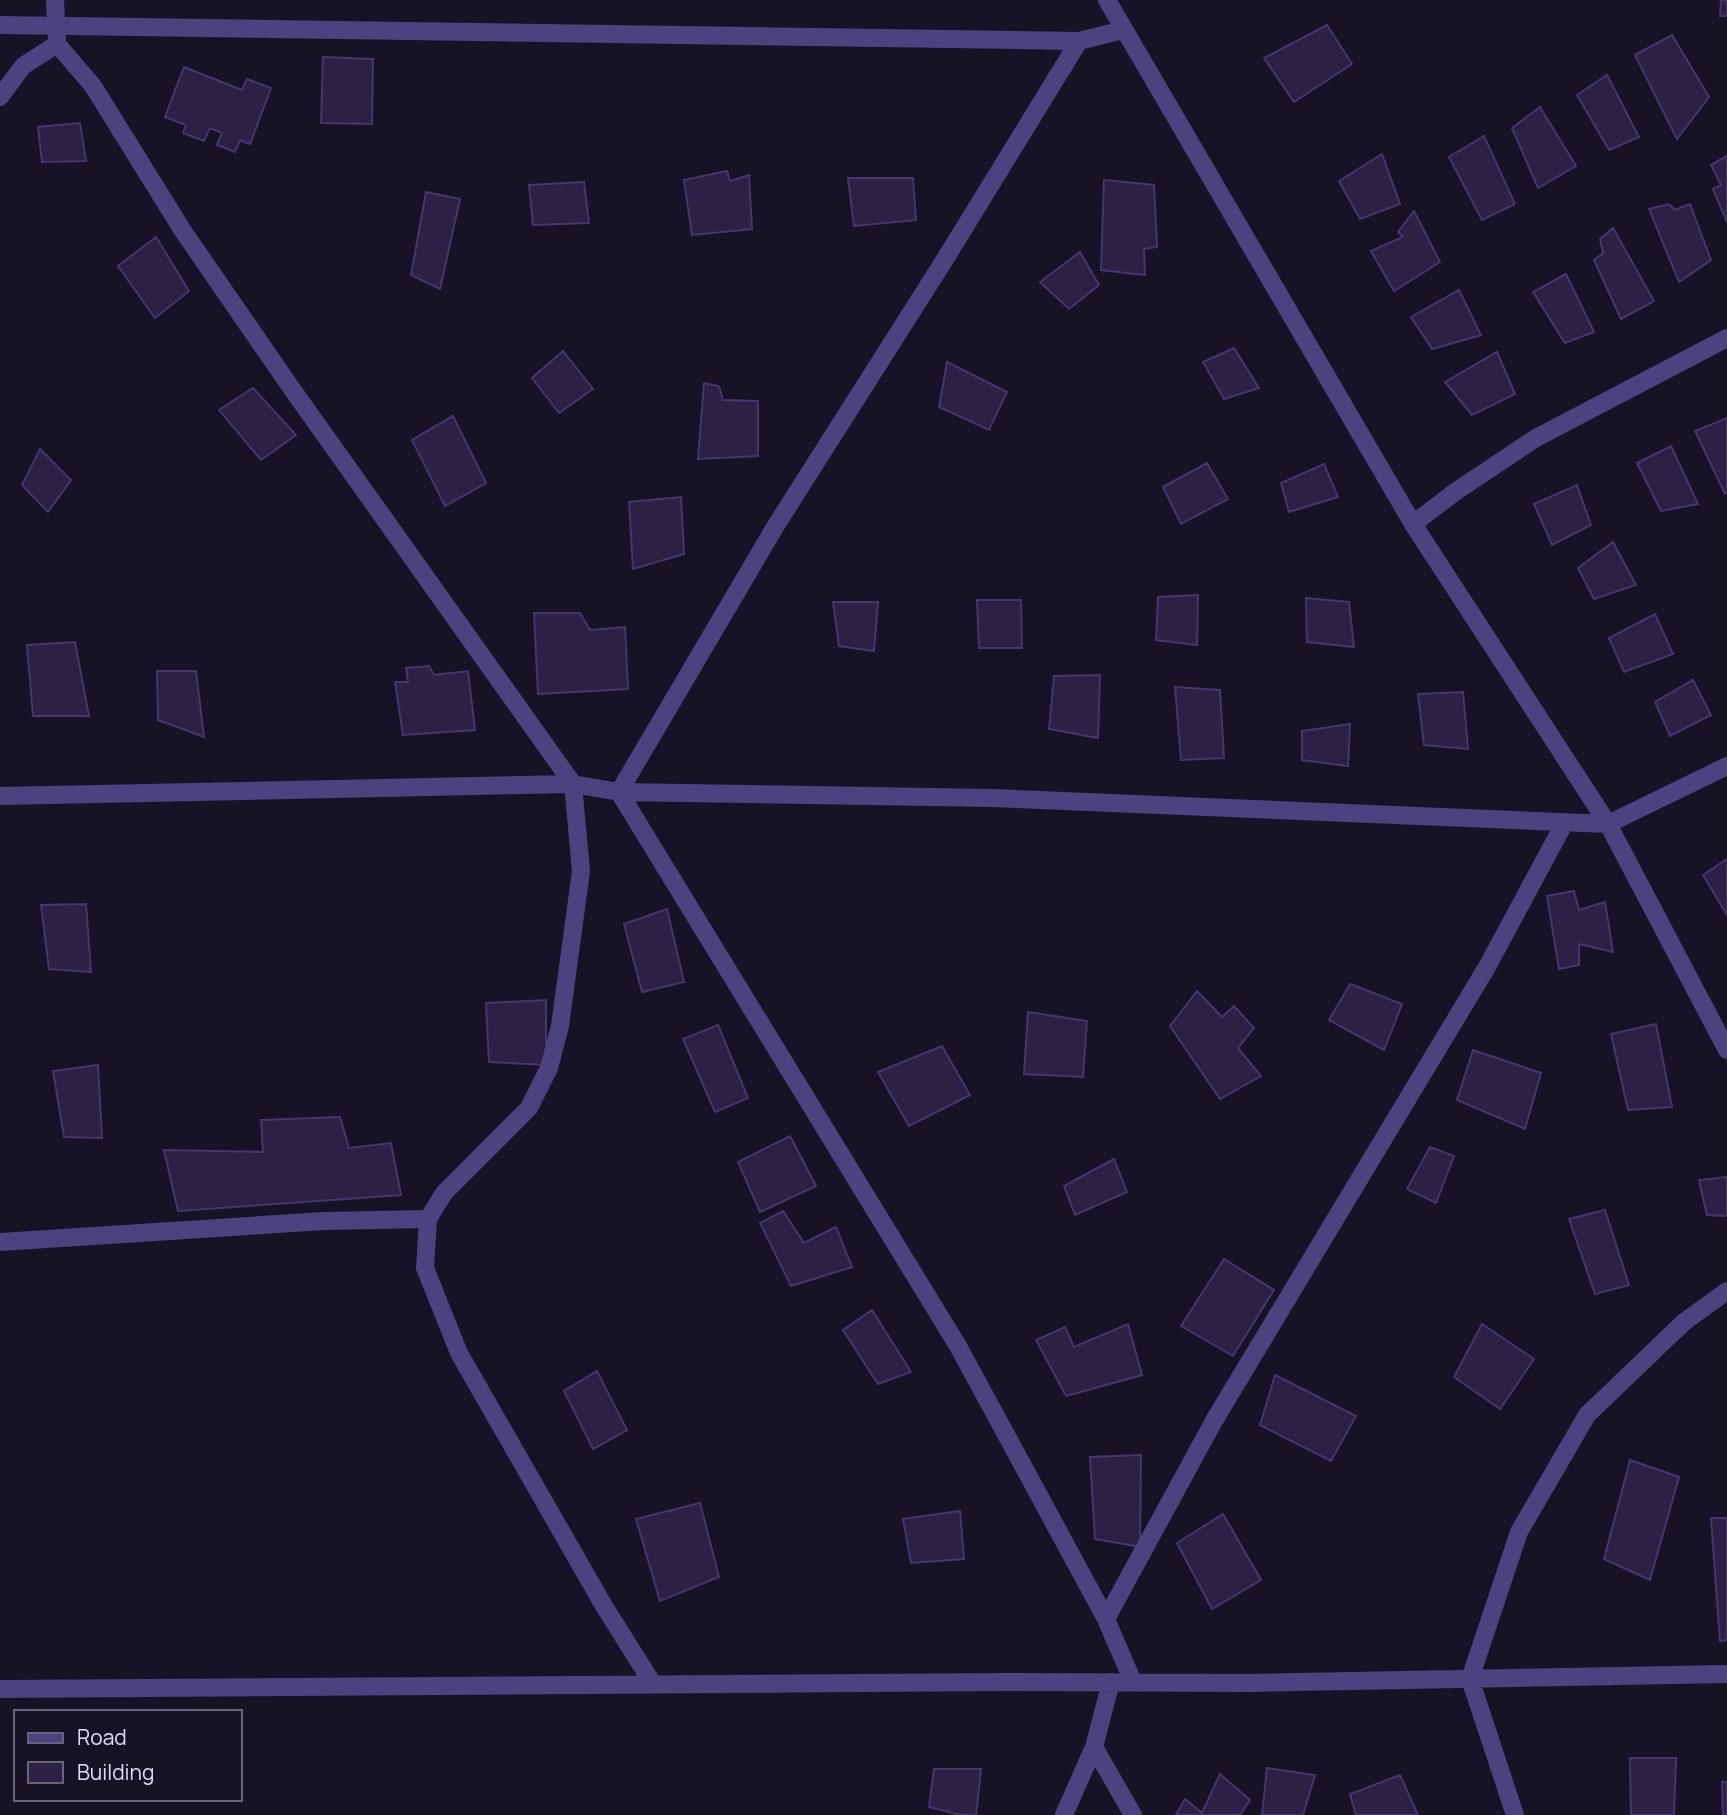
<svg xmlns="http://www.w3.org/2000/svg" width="1727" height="1815" font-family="Manrope,sans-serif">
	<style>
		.building { fill: #2c2045; stroke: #46356e; stroke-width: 2 }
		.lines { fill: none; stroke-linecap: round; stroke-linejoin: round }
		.street { stroke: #4b4280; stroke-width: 18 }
	</style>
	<rect width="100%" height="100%" fill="#181226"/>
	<path class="building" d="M1721,0h6v16h-7z
		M1327,25l25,39 -58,38 -30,-44z
		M1672,35l37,62 -32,42 -42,-84z
		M323,57l50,2 -1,65 -51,-1z
		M184,67l58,23 5,-11 24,9 -21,56 -10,-4 -5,12 -18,-7 5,-12 -12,-5 -6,13 -21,-8 3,-8 -21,-8z
		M1607,75l32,62 -30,13 -32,-55z
		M1540,107l36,59 -38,22 -26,-60z
		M80,123l6,38 -44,1 -4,-35z
		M1484,136l31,68 -33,16 -33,-63z
		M1382,154l18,50 -40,15 -21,-38z
		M1727,156v66l-14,-33 8,-4 -10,-20z
		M727,171l3,10 19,-6 3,54 -60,6 -8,-55z
		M848,178h65l3,42 -62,6z
		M1104,180l50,5 3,62 -13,2 1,26 -44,-5z
		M584,182l5,41 -56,2 -4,-40z
		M426,192l34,7 -20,90 -29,-14z
		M1669,204l6,6 15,-6 21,56 -32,22 -30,-73z
		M1414,211l26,51 -46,29 -23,-40 32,-14 -5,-5z
		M1613,228l41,73 -33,18 -27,-59 9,-7 -3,-14z
		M156,237l33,54 -34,27 -37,-52z
		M1080,252l19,33 -30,24 -29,-27z
		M1566,274l28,58 -29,11 -32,-51z
		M1459,290l22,45 -49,14 -21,-32z
		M1234,348l25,40 -35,11 -21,-37z
		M563,351l30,38 -34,24 -27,-35z
		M1497,352l18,42 -43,21 -27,-33z
		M947,362l60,30 -18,38 -50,-23z
		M704,383l15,3 4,14 35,1v55l-60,3z
		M253,388l43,47 -35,25 -42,-50z
		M453,416l33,67 -41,23 -33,-66z
		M1727,418v75l-2,1 -30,-63z
		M1671,446l27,58 -37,7 -24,-48z
		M40,449l31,31 -23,32 -26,-27z
		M1207,463l21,36 -47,25 -18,-37z
		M1324,464l14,33 -49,15 -8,-29z
		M1577,485l14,40 -39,20 -18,-41z
		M681,497l3,57 -51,15 -4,-67z
		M1613,542l23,43 -42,14 -16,-31z
		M1198,595l-1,50 -41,-5 2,-43z
		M1306,598l43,4 5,45 -47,-5z
		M977,600h44l1,48h-43z
		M833,602h45l-4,49 -35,-5z
		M534,613h46l10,17 35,-3 3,62 -90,5z
		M1655,614l18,40 -49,18 -15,-34z
		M75,642l14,74h-56l-6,-71z
		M429,666l5,9 34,-4 7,59 -72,5 -8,-53h13l-2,-14z
		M157,671h39l8,66 -46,-17z
		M1100,675l-2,63 -49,-9 5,-53z
		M1693,680l18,35 -41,21 -15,-34z
		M1175,687l45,3 4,68 -43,2z
		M1463,692l5,57 -44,-4 -6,-51z
		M1350,724l-2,42 -46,-6v-29z
		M1727,859v56l-24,-40z
		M1574,891l5,19 26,-8 8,50 -34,-8v21l-20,4 -12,-73z
		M86,904l5,68 -42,-3 -8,-64z
		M667,909l17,73 -42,10 -18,-68z
		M1350,984l52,20 -18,46 -55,-30z
		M1197,991l25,26 12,-11 20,22 -16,20 23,28 -41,23 -50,-73z
		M546,1000v65l-57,-3 -3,-59z
		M1028,1012l59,9 -4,56 -59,-3z
		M1656,1024l16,83 -44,3 -17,-76z
		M718,1025l30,73 -33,14 -32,-73z
		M942,1046l28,49 -61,31 -31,-54z
		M1473,1050l68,23 -16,56 -68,-29z
		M98,1065l4,73 -38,-1 -11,-66z
		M340,1117l9,31 42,-5 10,52 -223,16 -14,-61 99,2 -2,-32z
		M790,1136l26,50 -56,26 -22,-50z
		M1430,1147l24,9 -18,47 -29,-14z
		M1114,1159l13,33 -52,23 -11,-29z
		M1727,1177v39l-20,-1 -8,-35z
		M1605,1210l24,75 -34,9 -26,-75z
		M783,1211l21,32 32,-16 16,40 -61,19 -31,-63z
		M1224,1259l50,31 -41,66 -52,-30z
		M872,1310l39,62 -33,12 -35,-54z
		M1128,1324l14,51 -76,21 -30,-56 29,-13 9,20z
		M1482,1324l52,35 -34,50 -46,-32z
		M597,1371l30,59 -34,19 -29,-58z
		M1275,1375l81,41 -25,45 -71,-36z
		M1141,1455l-1,92 -45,-8 -5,-82z
		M1630,1460l49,17 -29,103 -46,-21z
		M700,1503l19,74 -59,24 -24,-82z
		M960,1511l4,48 -53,4 -8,-44z
		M1223,1514l38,66 -49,29 -35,-66z
		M1711,1518h16v122l-7,1z
		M1630,1758h46l-2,57h-43z
		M1267,1768l48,7 -12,40h-41z
		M934,1769h47l-5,46h-15l-32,-8z
		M1220,1774l30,26 -10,15h-64l9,-16 17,14z
		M1400,1775l18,40h-62l-6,-21z
		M1722,1782h5v33h-4z"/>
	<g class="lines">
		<path class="street" d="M55,0l2,44 36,42 90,145 109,158 281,395 8,87 -21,155 -11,42 -20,40 -85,85 -16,26 -3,49 34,85 145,253 49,78
			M1107,0l306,524 195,300 119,226
			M0,25l1079,16 44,-11
			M1079,41l-132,215 -172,271 -156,265 339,554 148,273 27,63
			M0,97l23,-31 34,-22
			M1413,524l42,-32 81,-54 191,-100
			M0,796l573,-12 46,8 374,6 615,26 119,-58
			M0,1242l324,-21 104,-2
			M1106,1619l109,-200 272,-452 78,-145
			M1111,1682l-17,65 39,68
			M0,1689l1003,-7 247,1 477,-9
			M1064,1815l30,-68
			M1515,1815l-45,-136 49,-147 68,-117 97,-93 43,-31"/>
	</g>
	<rect x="14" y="1710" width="228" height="91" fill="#181226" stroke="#69627b" stroke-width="2"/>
	<rect x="28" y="1733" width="35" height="10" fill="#4b4280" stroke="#69627b" stroke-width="2"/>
	<text x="77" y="1745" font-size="21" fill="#e2dbfb">Road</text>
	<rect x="28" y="1762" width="35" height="21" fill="#2c2045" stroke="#69627b" stroke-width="2"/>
	<text x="77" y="1780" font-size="21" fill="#e2dbfb">Building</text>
</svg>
